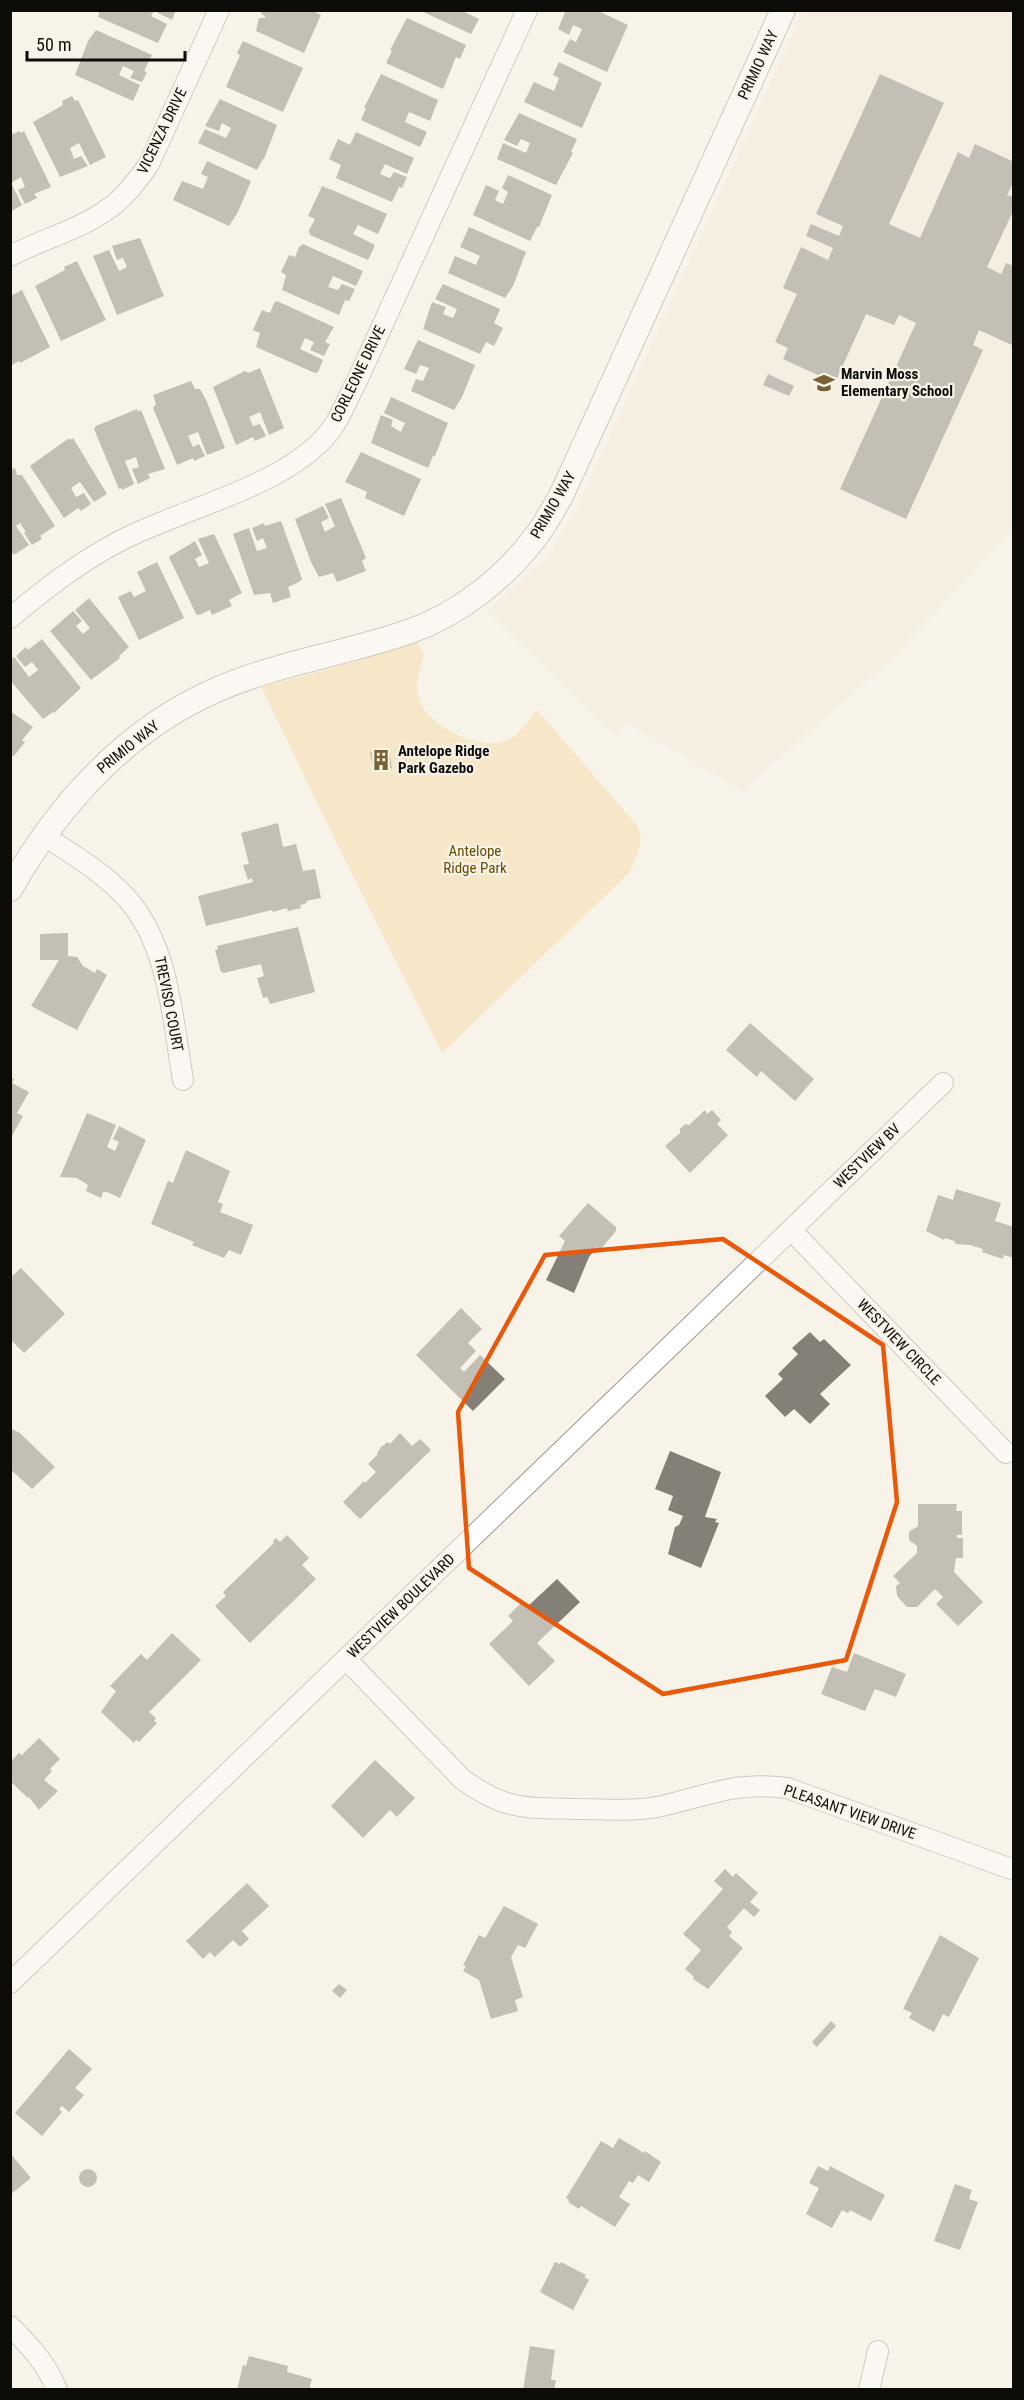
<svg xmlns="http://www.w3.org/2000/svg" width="1024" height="2400" font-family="'Roboto Condensed',sans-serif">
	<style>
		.built { fill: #f1e8d7 }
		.green { fill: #f6daa2 }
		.building { fill: #858077 }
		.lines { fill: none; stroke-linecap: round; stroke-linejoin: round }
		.minor-casing { stroke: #9f9a91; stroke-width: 22 }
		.tertiary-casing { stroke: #9f9a91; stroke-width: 26 }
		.minor { stroke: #fff; stroke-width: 20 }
		.tertiary { stroke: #fff; stroke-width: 24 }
		.marked { fill: none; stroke: #e8590c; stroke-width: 4.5; stroke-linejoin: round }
		.labels { text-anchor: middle; stroke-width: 4.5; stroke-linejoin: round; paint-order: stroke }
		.street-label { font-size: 15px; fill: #0e0c09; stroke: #f8f3e9 }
		.poi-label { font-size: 15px; font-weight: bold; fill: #0e0c09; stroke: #f8f3e9; text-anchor: start }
		.park-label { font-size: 15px; fill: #664c04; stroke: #f8f3e9 }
	</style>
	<rect width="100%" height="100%" fill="#f8f3e9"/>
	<path class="built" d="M803,11h210v519l-127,134 -144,127 -115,-68 -13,12 -127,-124 61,-55 27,-44z"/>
	<path class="green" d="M417,642l7,14c-5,13 -10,31 -4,46 12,26 61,50 88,38 11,-4 21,-21 29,-30l99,114c10,17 1,31 -6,48l-188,181 -99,-197 -82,-169 90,-24z"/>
	<path class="building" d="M100,10h76l-4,10 -18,-9 -3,5 16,8 -9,19 -60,-26z
		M262,10h49l10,5 -17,38 -48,-22 3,-13h6v-2l-4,-2z
		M419,10h41l19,9 -8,15z
		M566,10h30l32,15 -21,47 -44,-20 7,-13 6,3 6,-13 -9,-4 -4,10 -11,-6z
		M407,18l59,27 -6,14 -4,-2 -13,32 -57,-26 6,-12 -2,-1z
		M96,30l56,25 -8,16 3,1 -5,10 -12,-4 4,-7 -11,-5 -4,9 21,10 -7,16 -58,-26 13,-34z
		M243,41l60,27 -20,44 -57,-25 14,-32 -3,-2z
		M559,62l43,21 -20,45 -58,-26 10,-20 20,9 5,-13 -6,-3z
		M381,74l57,26 -8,21 -21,-9 -4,10 22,10 -7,15 -59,-27 5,-12h-2z
		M880,74l64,29 -55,121 31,14 38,-86 11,6 6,-14 39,18v19l-7,14 7,2v12l-27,58 14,7 5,-11 8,3v80l-35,-16 -6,15 10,5 -77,169 -66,-30 76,-166 -17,-8 -5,10 -28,-11 -31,69 -52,-24 5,-11 -13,-6 22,-48 -14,-6 18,-41 27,13 5,-12 -27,-12 5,-12 28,12 4,-10 -27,-12z
		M72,96l3,5 3,-1 28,57 -16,8 -11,-22 -9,5 4,11 7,-3 7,10 -28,11 -27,-55 30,-17 -1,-4z
		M220,99l57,26 -13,34h-1l-6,11 -59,-27 7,-14 21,9 5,-10 -9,-5 -3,8 -14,-5z
		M519,113l58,26 -6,13 2,1 -17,32 -59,-26 6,-16 23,10 4,-10 -9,-4 -4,7 -13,-6z
		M20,131l1,2 3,-2 27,56 -17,7 3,4 -12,6 -7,-14 7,-3 -4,-10 -10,6 11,22 -12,7v-77z
		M356,132l58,26 -7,16 -22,-10 -5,10 10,4 4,-6 13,5 -5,11 -3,-1 -7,15 -56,-24 5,-13 -12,-6 9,-20 12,6z
		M207,161l44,20 -13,31 -9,14 -56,-26 9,-19 21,8 5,-12 -7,-3z
		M508,175l44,20 -13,32h-2l-7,14 -57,-26 13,-30 13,6 -4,9 8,4 5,-12 -6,-4z
		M322,186l7,3 -2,1 3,-1 57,25 -9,20 -20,-9 -5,9 22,11 -7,15 -58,-25 -1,-5 6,-11 -7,-3z
		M469,227l57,25 -13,34 -8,12 -57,-25 7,-17 21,9 4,-9 -20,-9z
		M140,238l24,58 -47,19 -24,-59 16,-6 10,21 8,-4 -4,-9 -6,2 -5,-14z
		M303,244l60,27 -7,15 -23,-10 -5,11 10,3 4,-6 13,5 -6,12 -4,-1 -6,15 -57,-25 4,-15 -5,-3 8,-17 6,2 4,-10z
		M77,261l29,59 -45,21 -26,-55 30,-16 -1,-3z
		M443,284l57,25 -6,14 9,5 -9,18 -8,-4 -6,12 -57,-25 9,-27 14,5 -3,7 10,4 4,-9 -22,-10z
		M22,290l28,57 -30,16 -1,-2 -9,5v-70z
		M277,301l57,26 -9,15 5,2 -6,12 -14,-6 4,-8 -9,-4 -5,11 23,11 -5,12 -3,1 -59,-26 4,-14 -7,-3 9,-20 8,3 4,-10z
		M418,340l57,25 -13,32 -8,13 -43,-19 5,-12 7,2 6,-13 -9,-3 -4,9 -12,-5z
		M260,368l24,60 -15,7 -9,-23 -11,5 4,9 7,-2 6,12 -11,5 -2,-4 -17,8 -23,-58 32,-16 3,2z
		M768,374l26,12 -5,10 -26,-11z
		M191,381l4,8h5l7,13 18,46 -18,7 -9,-23 -10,4 5,11 6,-3 6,12 -11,5 -1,-3 -16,7 -24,-57 3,-4 -3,-9z
		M391,397l57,26 -13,33h-2l-5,12 -57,-25 10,-28 12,5 -2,6 10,6 4,-9 -21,-10z
		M137,409l1,3 3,-2 24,59 -17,5 2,4 -12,6 -6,-15 7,-2 -3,-10 -11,4 9,23 -12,6v-2l-3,1 -25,-60 2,-3z
		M69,438l1,2 3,-2 34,56 -13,8 -14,-20 -9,6 5,9 8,-4 7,11 -10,7 -3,-3 -14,10 -34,-52z
		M361,452l60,27 -17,37 -39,-18 2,-6 -22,-10z
		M15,468l2,7h5l33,51 -15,10 2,3 -10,6 -8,-12 2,-1 -6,-9 -4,3 13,19 -15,10 -4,-5v-80z
		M341,498l25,60 -4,3 4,10 -29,11 -4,-9 -14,4 -8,-15 -16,-43 28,-13 6,12 -8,4 4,10 10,-6 -10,-22z
		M281,521l21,58 -3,3 -11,5 3,10 -18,6 -3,-10 -16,2 -21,-61 16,-6 8,23 10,-3 -4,-10 -6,3 -5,-13 12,-5 1,3z
		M214,534l28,59 -13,7 3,6 -20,9 -2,-5 -11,5 -3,-1 -27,-57 26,-16 7,14 -7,4 4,8 10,-4 -11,-24z
		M157,562l27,56 -45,22 -21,-43 13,-6 3,6 12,-6 -9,-19z
		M89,598l40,49 -10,9 1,2 -29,22 -41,-49 23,-20 9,10 -6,5 7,8 7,-6 -15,-18z
		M42,639l39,49 -27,25 -1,-1 -10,7 -33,-39v-20l4,-3 15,20 9,-7 -6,-8 -7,5 -9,-11 10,-9 2,3z
		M10,711l23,16 -11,13 3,2 -11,14h-4z
		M389,749l3,19 -19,3 -3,-19z
		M278,823l5,24 13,-3 7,27 12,-2 6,29 -15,3 1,2 -7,2 1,3 -13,3 -1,-3 -14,4 -1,-2 -66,16 -8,-30 55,-14 -1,-4 -4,2 -5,-15 6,-1 -8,-31z
		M298,927l17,65 -45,12 -3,-7 -4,1 -6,-20 7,-2 -3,-12 -37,9 -3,-1 -6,-22 3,-1 -1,-3z
		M68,933v23l9,1 6,9 12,7 2,-4 10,6 -30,55 -46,-24 28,-46h-19v-26z
		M750,1023l64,56 -19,22 -34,-30 -4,6 -31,-27z
		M10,1077l4,2 -2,4 17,9 -12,21 6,3 -11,20z
		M705,1110l2,4 5,-4 9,10 -4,4 11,11 -38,38 -25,-27 15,-13v-4l5,-5 4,1z
		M87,1113l29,12 -9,22 8,4 4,-9 -6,-3 6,-13 27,14 -26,58 -13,-6h-4l-2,6 -15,-7 2,-6 -11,-7 -17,-1z
		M186,1150l44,21 -12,31 5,2 -3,8 33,13 -12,30 -12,-5 -5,8 -32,-13 2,-3 -43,-18 17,-43 5,2z
		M956,1189l45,14 -6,18 19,6v31l-10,-3 -1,4 -21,-7 1,-3 -13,-4 -14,-1 -2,-3 -9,-3 -1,2 -18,-9 12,-36 15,5z
		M588,1203l28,24v4l-16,19 -3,-3 -8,10 -15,36 -28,-13 19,-39 -6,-5z
		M21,1268l44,46 -41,39 -14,-14v-61z
		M461,1308l21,21 -14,14 8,8 -16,17 4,4 16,-17 25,24 -32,32 -57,-56z
		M810,1332l10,10 4,-3 27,26 -31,29 10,10 -20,20 -16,-15 -9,8 -20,-21 18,-17 -5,-5 20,-20 -6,-6z
		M10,1428l10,5 35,34 -23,22 -22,-20z
		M400,1433l12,13 8,-7 11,11 -71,69 -17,-17 21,-21 1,2 11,-11 -8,-8 10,-10 -1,-1 4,-6 7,-5 2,2z
		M670,1451l51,21 -16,45 12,2 -2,3 4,1 -18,45 -33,-14 7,-27 4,-2 4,-9 -15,-6 5,-14 -18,-7z
		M918,1504h39l-1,7h6v24h-5v3h6v20h-7l-2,14 29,30 -25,24 -22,-22 7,-7 -8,-8 -18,18h-10l-10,-11 -1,-10 4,-3 -7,-7 24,-23v-7l-8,-6v-8l9,-6z
		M287,1535l22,23 -7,7 14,14 -66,64 -35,-37 11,-10 -3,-4 51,-49 -1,-2 3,-3 4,4z
		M557,1579l23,23 -43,41 18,18 -26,25 -40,-42 24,-23 -5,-5 14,-14 5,5z
		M172,1633l29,27 -52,52 7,6 -2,3 3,2 -18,19 -3,-2 -2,3 -33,-31 15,-21 -6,-5 31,-32 6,6z
		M854,1653l52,21 -10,23 -21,-8 -10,22 -44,-17 11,-27 15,5z
		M39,1738l21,21 -10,10 2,2 -8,9 14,11 -19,19 -10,-13 -1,1 -18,-17v-19l9,-9 3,2z
		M375,1760l40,38 -18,19 -7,-7 -27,28 -32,-32z
		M725,1869l8,8 3,-4 22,20 -8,9 10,8 -6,7 -10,-9 -17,19 5,5 -3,4 14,12 -35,41 -15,-10 1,-2 -9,-8 16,-19 -18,-16 40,-45 -9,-8z
		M247,1883l22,23 -27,25 7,8 -9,8 -7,-7 -18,17 -5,-5 -7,7 -17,-18z
		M504,1906l34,18 -13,24 -7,-3 -7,12 12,40 -8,3 3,11 -27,8 -12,-39 -16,-9 3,-5 -3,-1 16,-30 6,3z
		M940,1935l39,23 -30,59 -6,-3 -9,18 -25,-14 3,-5 -9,-4z
		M339,1984l8,6 -7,8 -8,-7z
		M831,2021l5,5 -19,21 -5,-5z
		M69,2049l23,20 -17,19 9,7 -15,17 -7,-6 -3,3 3,3 -20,24 -27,-23z
		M619,2138l25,15 1,-2 16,11 -12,20 -11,-7 -5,8 -4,-2 -10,16 11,7 -15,23 -34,-21 -2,3 -11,-7 1,-2 -3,-2 35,-57 12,7z
		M10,2153l21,25 -21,17z
		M818,2166l10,5 2,-5 55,29 -14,26 -21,-11 -2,3 -6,-3 -10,18 -26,-14 13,-26 -10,-5z
		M79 2178a9 9 0 1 1 18 0a9 9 0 1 1-18 0Z
		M955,2184l17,6 -3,9 9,3 -18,48 -26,-9z
		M555,2262l5,2 1,-2 25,13 -2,2 5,3 -16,30 -33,-18z
		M530,2346l25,4 -4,30h5l-2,10h-31z
		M249,2356l39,10 -1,6 25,7 -3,11h-72l6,-25 3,1z"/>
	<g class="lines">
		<defs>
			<path id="minor" d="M10,256c35,-18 76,-28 106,-53 13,-11 23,-25 33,-39l70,-154
				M10,618c34,-28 68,-55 108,-76 63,-34 174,-56 215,-115 9,-13 15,-30 23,-44l171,-373
				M43,835c30,20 64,39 87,67 39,46 43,120 53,178
				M791,1230l215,223
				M346,1659l116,120c14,10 28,19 45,24 23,7 48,5 73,6 27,0 55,3 82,-3 48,-11 74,-25 125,-18l227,82
				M10,1983l933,-900
				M10,2326c20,20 37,38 47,64
				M869,2390l9,-39"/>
			<path id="tertiary" d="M10,889c49,-85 115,-159 206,-199 62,-27 128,-36 192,-58 50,-17 97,-54 129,-97 9,-12 16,-26 24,-39l222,-486"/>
		</defs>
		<use href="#minor" class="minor-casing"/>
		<use href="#tertiary" class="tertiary-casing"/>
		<use href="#minor" class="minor"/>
		<use href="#tertiary" class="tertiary"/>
	</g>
	<path d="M0 0H1024V2400H0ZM723,1239l160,106 14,157 -51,158 -183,34 -194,-126 -11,-156 87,-157z" fill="#f8f3e9" fill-opacity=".55" fill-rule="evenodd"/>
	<path class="marked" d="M723,1239l160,106 14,157 -51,158 -183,34 -194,-126 -11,-156 87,-157z"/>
	<defs>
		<symbol id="school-bare" viewBox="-9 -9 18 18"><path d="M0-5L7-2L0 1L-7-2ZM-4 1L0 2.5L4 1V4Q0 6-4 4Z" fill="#786232" stroke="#f8f3e9" stroke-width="2.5" paint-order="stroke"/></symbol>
		<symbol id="building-bare" viewBox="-9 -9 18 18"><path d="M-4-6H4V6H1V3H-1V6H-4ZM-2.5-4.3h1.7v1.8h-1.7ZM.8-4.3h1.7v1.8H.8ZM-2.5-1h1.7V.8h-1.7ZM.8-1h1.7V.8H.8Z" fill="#786232" stroke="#f8f3e9" stroke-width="2.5" paint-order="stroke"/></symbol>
	</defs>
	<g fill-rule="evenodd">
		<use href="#school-bare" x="809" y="368" width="30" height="30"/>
		<use href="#building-bare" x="366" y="745" width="30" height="30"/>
	</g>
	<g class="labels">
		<g class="street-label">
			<text transform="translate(758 65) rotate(-65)" y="5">PRIMIO WAY</text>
			<text transform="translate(162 131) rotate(-64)" y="5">VICENZA DRIVE</text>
			<text transform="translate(358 374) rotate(-64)" y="5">CORLEONE DRIVE</text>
			<text transform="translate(553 505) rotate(-60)" y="5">PRIMIO WAY</text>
			<text transform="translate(128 747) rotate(-39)" y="5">PRIMIO WAY</text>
			<text transform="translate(169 1004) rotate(79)" y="5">TREVISO COURT</text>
			<text transform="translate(867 1156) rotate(-44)" y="5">WESTVIEW BV</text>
			<text transform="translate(899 1342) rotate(46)" y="5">WESTVIEW CIRCLE</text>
			<text transform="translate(401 1606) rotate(-44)" y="5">WESTVIEW BOULEVARD</text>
			<text transform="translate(850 1812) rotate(19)" y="5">PLEASANT VIEW DRIVE</text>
		</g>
		<g class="poi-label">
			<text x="841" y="379">Marvin Moss<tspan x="841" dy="17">Elementary School</tspan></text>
			<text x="398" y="756">Antelope Ridge<tspan x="398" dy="17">Park Gazebo</tspan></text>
		</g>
		<g class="park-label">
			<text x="475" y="856">Antelope<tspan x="475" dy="17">Ridge Park</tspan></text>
		</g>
	</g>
	<rect width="1024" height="2400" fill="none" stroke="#0e0c09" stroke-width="24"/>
	<path d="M27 51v9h158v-9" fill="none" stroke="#0e0c09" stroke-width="3"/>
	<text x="36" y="51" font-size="18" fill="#0e0c09" stroke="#f8f3e9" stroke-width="4.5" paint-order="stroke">50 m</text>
</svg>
